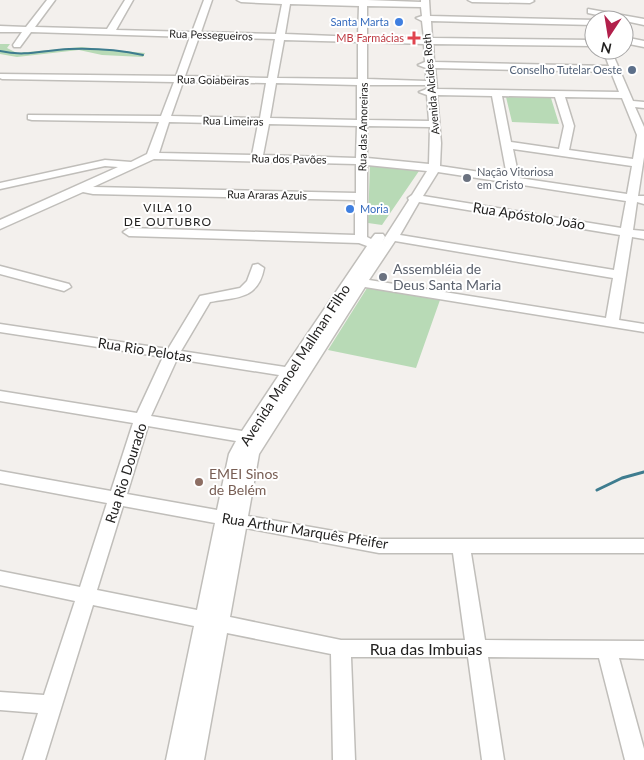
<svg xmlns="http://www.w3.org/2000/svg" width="644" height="760" font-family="Lato,sans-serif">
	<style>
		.green { fill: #b8dab6 }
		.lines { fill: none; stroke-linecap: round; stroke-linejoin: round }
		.stream-far1 { stroke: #3e7c8f; stroke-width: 2 }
		.stream { stroke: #3e7c8f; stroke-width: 3 }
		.minor-casing { stroke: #c0beba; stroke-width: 3 }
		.minor { fill: #fff; fill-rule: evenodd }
		.shop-dot { fill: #3f7fe0; stroke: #fff; stroke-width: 2 }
		.health-dot { fill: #e0444e; stroke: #fff; stroke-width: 2 }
		.service-dot { fill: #5c6f8a; stroke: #fff; stroke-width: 2 }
		.worship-dot { fill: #6b7280; stroke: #fff; stroke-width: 2 }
		.education-dot { fill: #8d6e63; stroke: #fff; stroke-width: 2 }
		.labels { text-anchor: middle; stroke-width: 4; stroke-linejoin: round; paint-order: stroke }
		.far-shop-label { font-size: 11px; fill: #366cbe; stroke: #fff; text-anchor: end }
		.far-street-label { font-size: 11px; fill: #201f1e; stroke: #fff }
		.far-health-label { font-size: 11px; fill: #be3a42; stroke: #fff; text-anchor: end }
		.far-service-label { font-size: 11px; fill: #4e5e75; stroke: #fff; text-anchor: end }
		.far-worship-label { font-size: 11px; fill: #5b616d; stroke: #fff; text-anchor: start }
		.far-neighbourhood-label { font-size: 12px; letter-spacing: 1px; fill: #201f1e; stroke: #fff }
		.street-label { font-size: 14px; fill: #201f1e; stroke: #fff }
		.worship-label { font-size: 14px; fill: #5b616d; stroke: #fff; text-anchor: start }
		.education-label { font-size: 14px; fill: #785e54; stroke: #fff; text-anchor: start }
		.near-street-label { font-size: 16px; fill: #201f1e; stroke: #fff }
	</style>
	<rect width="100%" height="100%" fill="#f3f0ed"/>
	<path class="green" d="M0,44h10l-3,4 10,5 64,-6 64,6 -2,4 -41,-2 -23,-5 -62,7 -17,-3z
		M506,97l45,1 8,26 -47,-2z
		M370,164l49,7 -37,54 -14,-2z
		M367,288l73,12 -24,68 -88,-18z"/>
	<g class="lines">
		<path class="stream-far1" d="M0,51c26,6 44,-1 69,-2 24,-1 51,1 74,6"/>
		<path class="stream" d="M597,490l25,-12 22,-6"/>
		<defs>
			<path id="minor" d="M47,0h8l-20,27 72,2 18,-29h8l-17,30 76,2 12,-32h8l-11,32 75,2 6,-30 -41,-2 -4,-2h130l54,2v-2h8l1,16 166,4h-2v5l-163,-4 1,17 162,2v6l-161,-2 1,18 175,4 -6,-16h8l22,51 11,1v6l-9,-1 9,20v30l-6,39h6v8l-7,-2 -4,28 11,1v8l-12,-2 -13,83 25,4v8l-279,-45 -106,167 -11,62 131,23h265v14h-173l14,87 159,1v18l-25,-1 25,91v11h-19l-26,-102 -111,-1 16,103h-22l-14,-103h-117l4,103h-22l-2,-106 -104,-21 -23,127h-38l28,-134 -101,-21 -48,155h-22l15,-47 -38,-3v-18l44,3 31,-94 -75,-16v-14l80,16 27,-84 -107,-20v-12l111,20 22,-68 -133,-22v-10l137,22 26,-56 -163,-25v-8l168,25 32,-53 40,-8 7,-7 6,-16 5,-1 6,4c-6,32 -28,29 -54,34l-29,49 104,16 82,-121 -8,-3 -230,-7 -6,-4 6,-4 226,7v-35l-262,-6 -10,-2 -83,37v-9l118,-53 -13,-1 -105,23v-6l105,-23 26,2 16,-8 12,-32 -127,-2 -4,-1v-4l133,1 13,-34 -172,-3 -2,-1v-4l176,2 14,-39 -159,-5 -11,15h-6l-1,-2 9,-13h-22v-6l26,1zM290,4l69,2 -1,31 -73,-3zM367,6l54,1 1,9 -6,2 6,3 2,17 -57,-1zM199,37l76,2 -7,39 -83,-2zM284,40l74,2v37l-81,-1zM367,42l57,2 1,18 -7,3 8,3v13l-59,-2zM435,68l176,4 8,20 -182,-3zM183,82l83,1 -6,35 -89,-2zM276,83l81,2v35l-87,-2zM367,85h60v4l-8,3 8,3 2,26 -62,-1zM437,95l55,1 15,80 -67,-10 1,-23zM502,96l53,1 9,29 -5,23 -48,-7zM565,97l57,1 15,37 -4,24 -64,-9 5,-24zM169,122l89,2 -6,31 -93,-2zM269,124l88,2 -1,32 -93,-3zM367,126l63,1 -1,37 -62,-6zM513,149l119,17 -5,28 -108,-16zM154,159l202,5v29l-263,-6zM367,165l60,6 -15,24 -4,3 1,2 -27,42 3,-5 -2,-3h-8l-4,5 -4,-2zM438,172l188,29 -5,27 -198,-32zM419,202l201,33 -6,35 -214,-35zM395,241l218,37 -7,40 -237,-38zM177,359l102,16 -37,56 -91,-15zM148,426l88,15 -7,13 -12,56 -90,-16zM123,506l92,17 -18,87 -100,-20zM246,528l133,25h74l12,87h-124l-111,-23z
				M468,0h65l1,1 -4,2 -58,-1z
				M588,9l56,10v6l-56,-12z
				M624,37l20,4v6l-20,-4z
				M0,266l69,18 2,3 -7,4 -64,-17z"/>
		</defs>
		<use href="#minor" class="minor-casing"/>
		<use href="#minor" class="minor"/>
	</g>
	<g class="shop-dot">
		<circle cx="399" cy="22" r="5"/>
		<circle cx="350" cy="209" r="5"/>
	</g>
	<path class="health-dot" d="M411.5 30.5h5v5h5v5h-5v5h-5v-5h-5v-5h5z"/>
	<circle class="service-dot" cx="632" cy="70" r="5"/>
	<g class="worship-dot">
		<circle cx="467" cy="178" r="5"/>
		<circle cx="383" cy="277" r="5"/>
	</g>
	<circle class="education-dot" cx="199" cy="482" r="5"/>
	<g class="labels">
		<g class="far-shop-label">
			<text x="389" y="26">Santa Marta</text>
			<text x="360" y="213" text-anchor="start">Moria</text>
		</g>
		<g class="far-street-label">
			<text transform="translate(211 35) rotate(2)" y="4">Rua Pessegueiros</text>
			<text transform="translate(213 80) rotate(1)" y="4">Rua Goiabeiras</text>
			<text transform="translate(431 84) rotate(-95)" y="4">Avenida Alcides Roth</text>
			<text transform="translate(233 121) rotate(1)" y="4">Rua Limeiras</text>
			<text transform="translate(363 127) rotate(-89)" y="4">Rua das Amoreiras</text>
			<text transform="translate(289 159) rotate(1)" y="4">Rua dos Pavões</text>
			<text transform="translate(267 195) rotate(1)" y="4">Rua Araras Azuis</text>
		</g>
		<g class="far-health-label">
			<text x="404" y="42">MB Farmácias</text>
		</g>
		<g class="far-service-label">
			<text x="622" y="74">Conselho Tutelar Oeste</text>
		</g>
		<g class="far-worship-label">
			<text x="477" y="176">Nação Vitoriosa<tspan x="477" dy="13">em Cristo</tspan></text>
		</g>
		<g class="far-neighbourhood-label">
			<text x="168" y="212">VILA 10<tspan x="168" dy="14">DE OUTUBRO</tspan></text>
		</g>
		<g class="street-label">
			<text transform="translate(529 216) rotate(9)" y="5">Rua Apóstolo João</text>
			<text transform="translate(145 350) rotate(9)" y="5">Rua Rio Pelotas</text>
			<text transform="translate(295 365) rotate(-57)" y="5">Avenida Manoel Mallman Filho</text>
			<text transform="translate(126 473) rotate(-72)" y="5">Rua Rio Dourado</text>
			<text transform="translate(305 531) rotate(9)" y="5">Rua Arthur Marquês Pfeifer</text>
		</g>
		<g class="worship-label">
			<text x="393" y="274">Assembléia de<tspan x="393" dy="16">Deus Santa Maria</tspan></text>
		</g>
		<g class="education-label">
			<text x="209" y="479">EMEI Sinos<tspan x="209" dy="16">de Belém</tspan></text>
		</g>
		<g class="near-street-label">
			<text x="426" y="655">Rua das Imbuias</text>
		</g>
	</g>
	<g transform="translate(609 35) rotate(192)"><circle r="24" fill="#ffffff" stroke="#a6a5a5"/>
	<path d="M0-4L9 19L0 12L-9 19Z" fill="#b2204b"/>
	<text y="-8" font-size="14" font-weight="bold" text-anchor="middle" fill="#201f1e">N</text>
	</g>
</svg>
